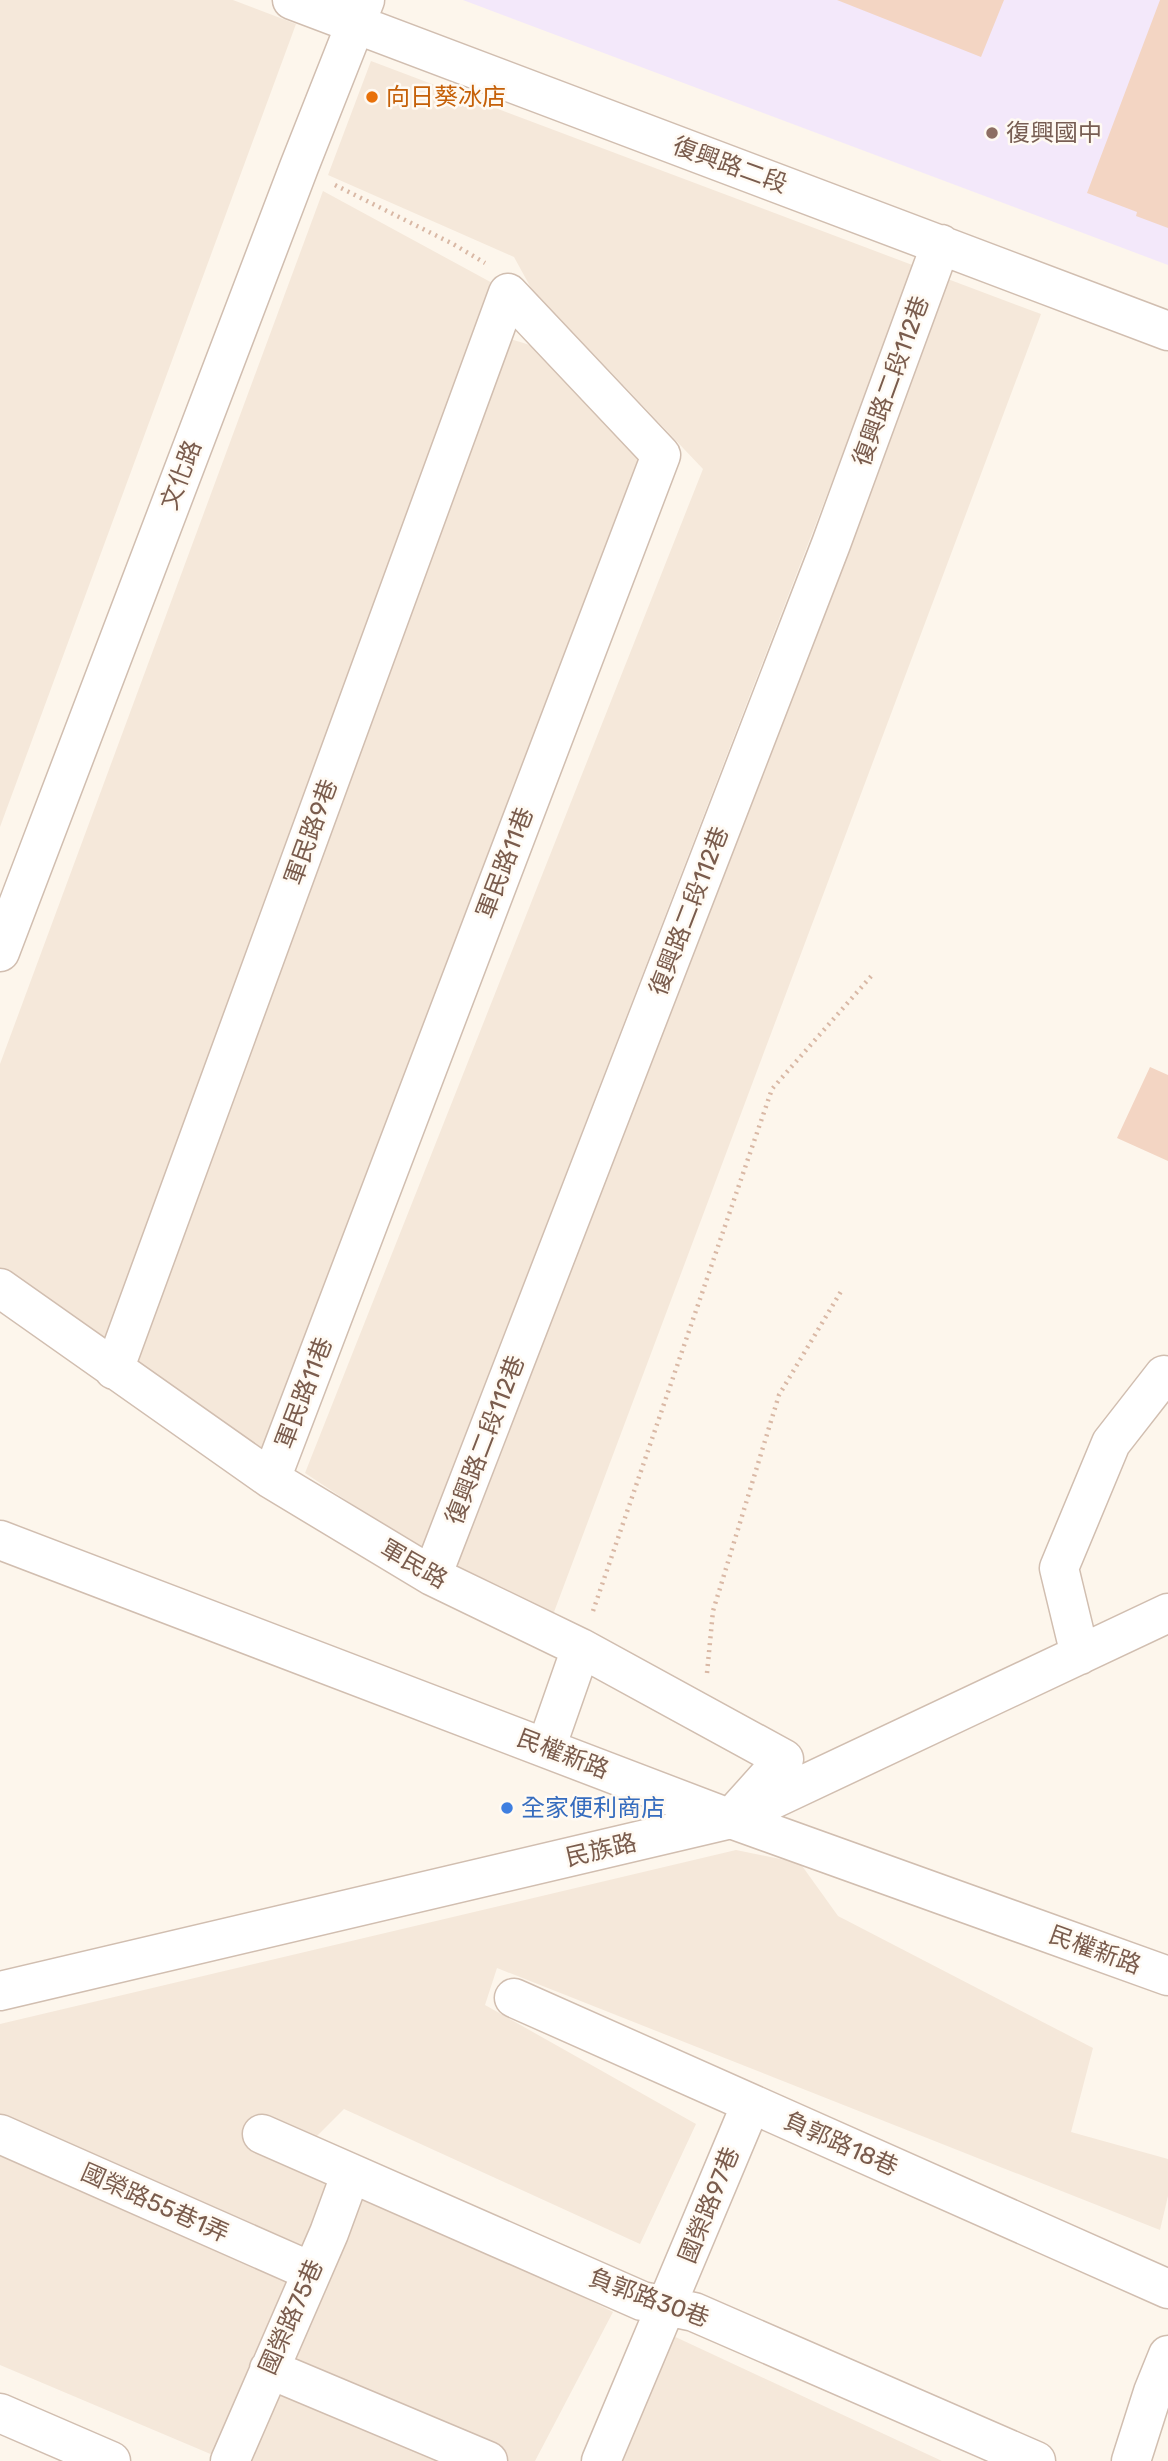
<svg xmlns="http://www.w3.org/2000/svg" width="1168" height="2461" font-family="Rubik,'Noto Sans TC',sans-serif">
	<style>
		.residential { fill: #f5e8da }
		.education { fill: #f3e8fa }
		.building { fill: #f3d5c3 }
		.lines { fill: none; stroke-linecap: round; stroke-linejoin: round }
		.minor-casing { stroke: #d1beb0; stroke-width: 41 }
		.path { stroke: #d9b8a5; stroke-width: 4.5; stroke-dasharray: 2 5; stroke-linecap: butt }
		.minor { stroke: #fff; stroke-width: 38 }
		.food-dot { fill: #e8710a; stroke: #fffaf3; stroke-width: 2.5 }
		.education-dot { fill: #8d6e63; stroke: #fffaf3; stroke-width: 2.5 }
		.shop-dot { fill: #3f7fe0; stroke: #fffaf3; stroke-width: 2.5 }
		.labels { text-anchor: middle; stroke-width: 5; stroke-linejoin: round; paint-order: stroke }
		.food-label { font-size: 24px; fill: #c56008; stroke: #fffaf3; text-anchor: start }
		.education-label { font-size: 24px; fill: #785e54; stroke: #fffaf3; text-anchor: start }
		.street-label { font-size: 24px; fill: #7a5c4d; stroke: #fffaf3 }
		.shop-label { font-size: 24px; fill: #366cbe; stroke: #fffaf3; text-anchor: start }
	</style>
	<rect width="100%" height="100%" fill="#fdf6ec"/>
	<path class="residential" d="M0,0h233l63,24 -296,803z
		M371,61l544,205 -494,1284 -116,-77 398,-1004 -172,-181 -17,-31 -186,-82z
		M323,191l173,94 -386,1065 -110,-77v-209z
		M945,278l96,36 -490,1306 -102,-52z
		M504,337l42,13 95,108 -376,1000 -136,-91z
		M736,1850l64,13 38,53 255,132 -22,84 97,27v37l-8,34 -663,-262 -12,37 211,119 -56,120 -296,-135 -45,45 314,158 -78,149h-308l-227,-96v-341z
		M669,2334l273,127h-341z"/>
	<path class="education" d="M463,0h705v265z"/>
	<path class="building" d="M837,0h167l-23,57z
		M1160,0h8v228l-32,-12 1,-4 -50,-19z
		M1150,1067l18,8v86l-51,-23z"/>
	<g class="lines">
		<defs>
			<path id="minor" d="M292,0l876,331
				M0,952l299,-785 66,-167
				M0,1288l271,191 161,97 149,72 203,111 -44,49
				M114,1370l394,-1077 153,162 -390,1024
				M0,1540l731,279 437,157
				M432,1576l399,-1032 110,-300
				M1080,1655l-21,-87 52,-125 53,-68
				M546,1748l35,-100
				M0,1991l731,-172 437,-206
				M514,1998l654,291
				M0,2134l310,137
				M262,2134l380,167 52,11 342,149
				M269,2369l219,92
				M0,2413l111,48
				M230,2461l99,-228 22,-60
				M601,2461l150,-357
				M1131,2461l22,-69 15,-37"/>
		</defs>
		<use href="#minor" class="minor-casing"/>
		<path class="path" d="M335,185l118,59 32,19
			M593,1611l179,-522 101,-115
			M707,1673l6,-62 66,-216 64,-107"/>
		<use href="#minor" class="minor"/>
	</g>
	<circle class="food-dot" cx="372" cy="97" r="7"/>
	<circle class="education-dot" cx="992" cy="133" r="7"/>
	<circle class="shop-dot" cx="507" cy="1808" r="7"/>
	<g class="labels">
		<g class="food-label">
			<text x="386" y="105">向日葵冰店</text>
		</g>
		<g class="education-label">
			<text x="1006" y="141">復興國中</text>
		</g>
		<g class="street-label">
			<text transform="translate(730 165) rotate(20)" y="8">復興路二段</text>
			<text transform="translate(891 381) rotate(-70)" y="8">復興路二段112巷</text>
			<text transform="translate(181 475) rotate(-69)" y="8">文化路</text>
			<text transform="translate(311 832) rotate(-70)" y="8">軍民路9巷</text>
			<text transform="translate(505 863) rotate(-69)" y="8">軍民路11巷</text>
			<text transform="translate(689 911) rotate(-69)" y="8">復興路二段112巷</text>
			<text transform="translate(304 1393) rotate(-69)" y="8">軍民路11巷</text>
			<text transform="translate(485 1440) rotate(-69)" y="8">復興路二段112巷</text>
			<text transform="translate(414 1564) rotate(30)" y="8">軍民路</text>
			<text transform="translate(563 1754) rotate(21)" y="8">民權新路</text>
			<text transform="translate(601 1850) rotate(-13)" y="8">民族路</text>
			<text transform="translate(1095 1950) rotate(20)" y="8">民權新路</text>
			<text transform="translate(841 2144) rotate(24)" y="8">負郭路18巷</text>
			<text transform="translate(155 2203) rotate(24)" y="8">國榮路55巷1弄</text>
			<text transform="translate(709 2205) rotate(-68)" y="8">國榮路97巷</text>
			<text transform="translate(649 2298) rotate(20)" y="8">負郭路30巷</text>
			<text transform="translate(291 2317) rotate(-66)" y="8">國榮路75巷</text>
		</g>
		<g class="shop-label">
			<text x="521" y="1816">全家便利商店</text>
		</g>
	</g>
</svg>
